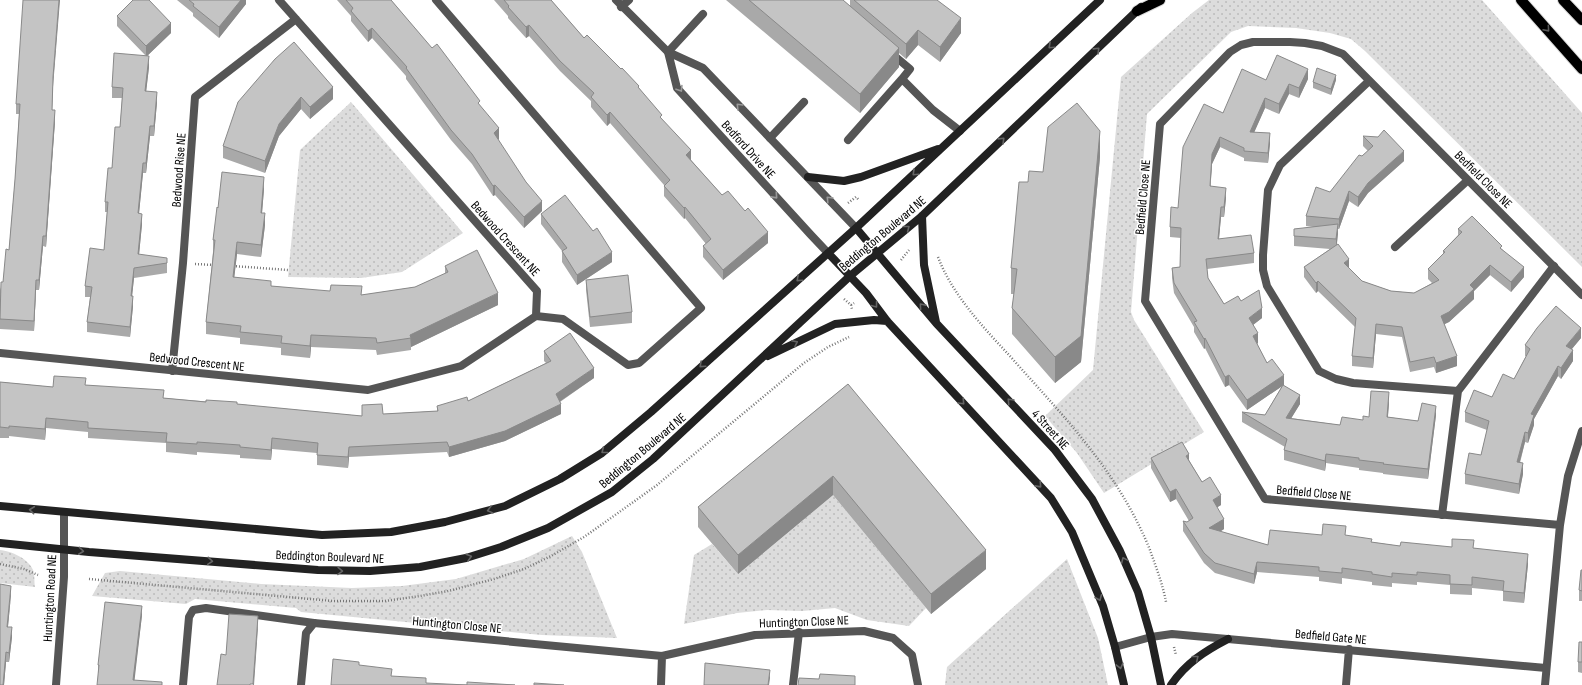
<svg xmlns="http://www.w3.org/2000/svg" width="1582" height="685" font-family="'Sofia Sans Condensed',sans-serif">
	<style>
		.park { fill: url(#park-dots) }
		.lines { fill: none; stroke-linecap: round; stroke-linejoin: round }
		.primary-casing { stroke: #dbdbdb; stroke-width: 12 }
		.path { stroke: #777; stroke-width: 2.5; stroke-dasharray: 1 2; stroke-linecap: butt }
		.service { stroke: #555; stroke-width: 8 }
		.minor { stroke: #555; stroke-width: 8 }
		.secondary { stroke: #222; stroke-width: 8 }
		.primary { stroke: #000; stroke-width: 10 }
		.wall { fill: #a9a9a9 }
		.shaded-wall { fill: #898989 }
		.building { fill: #c4c4c4; stroke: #898989 }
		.oneway { stroke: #595959 }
		.oneway2 { stroke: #646464 }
		.oneway3 { stroke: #999 }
		.labels { text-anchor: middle; stroke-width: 3; stroke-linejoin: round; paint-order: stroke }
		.street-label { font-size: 13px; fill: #000; stroke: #fff }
	</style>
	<defs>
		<pattern id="park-dots" width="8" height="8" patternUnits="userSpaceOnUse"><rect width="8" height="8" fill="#dcdcdc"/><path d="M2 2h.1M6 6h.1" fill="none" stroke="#bbb" stroke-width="1.8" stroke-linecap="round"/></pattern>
	</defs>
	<rect width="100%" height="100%" fill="#fff"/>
	<path class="park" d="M1209,0h273l100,113v154l-217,-216 -14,-12 -21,-6 -34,-5 -48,-2 -17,6 -84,82 -16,198 3,8 70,112 -100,61 -27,-40 -32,-37 48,-46 28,-293 71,-64z
		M351,102l112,131 -61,39 -41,6 -73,-1 12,-127z
		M833,495l93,113 -17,18 -42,-6 -32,-12 -33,3 -35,-1 -30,3 -53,11 10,-69 18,-11 26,30z
		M572,536l10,16 35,86 -75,-3 -241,-23 -5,-4 -101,-9 -9,5 -94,-8 13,-23 15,-2 141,13 91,4 50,-2 54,-7 68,-20z
		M0,550c11,1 29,9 33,20 2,5 1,12 2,17l-35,-4z
		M1067,559l31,79 10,47h-163l2,-18z"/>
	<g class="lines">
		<defs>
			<path id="primary" d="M1521,0l61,69
				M1563,0l19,20
				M1137,11l23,-11"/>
		</defs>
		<use href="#primary" class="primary-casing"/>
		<path class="path" d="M848,203l8,-6 3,3
			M938,257c14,37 44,69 71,98 55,62 109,116 141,195 6,17 13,35 16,52
			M901,260l8,-10
			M195,264l19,1
			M233,266l55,4
			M844,299l7,6 1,4
			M851,305l3,-2
			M0,564l24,5 14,6
			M89,579l244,22h52l35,-5 28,-5 46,-12 30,-10 27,-13 33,-19 34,-24 39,-28 147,-122 24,-16 21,-10
			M1174,647l2,8"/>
		<path class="service" d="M436,0l265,308 -62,55 -11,2 -65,-46 -27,-3
			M668,52l35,-38
			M891,53l19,16 -8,10
			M1369,81l-89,84 -12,25 -5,65v15l4,16 52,85 17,8 17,4 105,8 96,-125
			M770,138l34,-36
			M848,140l54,-61 31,31 27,21
			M1442,515l16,-124
			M183,685l6,-68 4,-7 13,-2 108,15
			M793,685l6,-53"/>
		<path class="minor" d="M616,0l52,52 35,16 153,160
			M621,7l8,-7
			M668,52l9,36 134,147 17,18
			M1395,247l73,-67
			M0,353l368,37 93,-24 75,-50 1,-25 -258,-291
			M172,371l11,-108 12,-166 101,-78
			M1560,525l-295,-26 -120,-198 15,-177 70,-72 11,-7 12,-3h37l15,1 17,3 21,8 239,241
			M1115,647l36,-10 21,-3 374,34
			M56,685l8,-108v-64
			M301,685l5,-52 8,-10 348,33 93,-21 109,-4 29,7 19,17 6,30
			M661,685l1,-29
			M1346,685l3,-36
			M1545,685l15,-160 8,-49 14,-45"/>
		<path class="secondary" d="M808,177l36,4 17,-4 77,-28
			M922,216l2,49 12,57
			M856,228l80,95 119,127 37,49 28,52 18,41 13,45 10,48
			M828,253l38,40 21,28 164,177 21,34 31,74 12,41 9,38
			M768,356l67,-32 39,-4 13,1
			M0,506l322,29 69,-3 54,-10 60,-16 55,-27 42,-26 49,-41 205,-184 244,-228
			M0,543l89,9 229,18 52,1 50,-4 46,-9 35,-11 47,-19 64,-36 41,-33 197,-183 72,-60 219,-209
			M1171,685c15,-22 34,-34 57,-46"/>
		<use href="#primary" class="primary"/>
	</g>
	<path class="wall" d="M177,0h69v4l-27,34 -26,-22v-3z
		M337,0h54l89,106 19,33 -1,1 44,71 -18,17 -29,-33 -2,1 -21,-32 -21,-24 -45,-61v-3l-34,-38 -4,4 -17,-21v-5z
		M494,0h57l33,38 55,50 23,32 29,40 31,35 46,48 -45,37 -20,-23v-11l3,-2 -21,-26 -1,1 -20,-23v-11l-54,-62 -3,3 -16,-19v-6l-31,-30 -31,-35 -3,2 -18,-20v-2z
		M726,0h117l7,6v-6h87l24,33 -21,29 -22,-17 -12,14 -7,-6v14l-39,46z
		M117,16l54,17 -24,23 2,11 -3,24 11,11 -3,34h-4l-4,37h-3l-4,40 3,11 -3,31 28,3v15l-33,5 -2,18 1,10 -3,31 -43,-5v-10l3,-25h-5v-11l19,-36 3,-38h-2v-10l15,-75 2,-29h-10v-11l34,-31 -29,-30z
		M275,59l58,40 -23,20 -9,-10 -22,27 -14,37 -42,-15v-12z
		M1308,79l-9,19 -10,-4 -10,20 -14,-6 -11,24 16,11 -2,20 -24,-2v-3l-24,-11 -8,17 -2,22 16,12 -2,19h-3l-2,22 35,14v10l-47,6 1,9 16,26 17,-3 21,17 -9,7 5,18 -1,1 10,19 16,22 17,19 -9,14 49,7 23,-5 6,-3 20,-15 -1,15 30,4 18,-6 -8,64 -45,-5v-1l-24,-3v-2l-33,-5 -1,8 -41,-11v-10l1,-3 -43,-25v-10l23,3 17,-29 -35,24 -18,-25 -4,2 -20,-39 -1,1 -10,-17v-5l-20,-34 -2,-15v-10l8,-1 1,-29 -11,-1v-10l8,-19 45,-95 43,-33z
		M1336,80l-5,15 -18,-7v-6z
		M53,87l-1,23 3,11 -9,126 -3,-1 -4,44h-3l-2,41 -34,-2v-39l3,-8 6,-32 6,-71 4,-65h-3v-10z
		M1363,136l41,25 -36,32 -10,14 -9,-6 -10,28h-1l-1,15 12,25 13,12 29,10 23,2 18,-10 -4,-4v-10l15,-15v-3l15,-16v-6l44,20 22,28 -13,15 -21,-17 -16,16v8l-25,23 -5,2 13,42 -21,7 -2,-6 -24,5 -8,-35 -26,-3 -3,34 -21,-2v-10l3,-29 -37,-36 -2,2 -12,-16v-10l26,-18 -36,-3v-17l20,-2 -8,-1v-10l24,-24 32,-36 6,-5 -5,-5z
		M1100,157l-19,205 -26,21 -43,-49v-26l2,-14h-3v-26l17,-86 15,-10z
		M264,189l-2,24 3,12 -4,32 -24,-3 -3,23 37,9 91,9 53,-8 30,-13v-8l53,39 -87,42v3l-34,5 -1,-5 -65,-3 -1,11 -29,-3v-7l-41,-4v-6l-34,-4v-12l7,-70v-12l5,-32z
		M541,214l71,48 -35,23 -15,-23v-11l-21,-27z
		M586,280l46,32v11l-42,4 -4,-37z
		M1581,338l-10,12 2,11 -12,18 -3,-3 -24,43v6l-6,18 -3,-1 -5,21 3,11 -4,20 -54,-10v-10l16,-19 6,-25 -22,-8v-10l27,-15 22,-18 12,-23h-1v-11z
		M544,351l50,27 -34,24 1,12 -56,27 -56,16 -2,-5 -98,5 -1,11 -31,-3v-12l-45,-4 -1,11 -31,-2v-3l-43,-3v3l-31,-3v-9l-78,-5v-6l-42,-4 -1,12 -36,-4v2h-9v-56l53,5 33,-2 78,13 73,6 125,12v-11l21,9 54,-3v-5l31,-5 78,-38 -2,-2z
		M848,384l138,185 -55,45 -98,-119 -95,79 -40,-47v-20z
		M1151,458l38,2 13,22 19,23 -4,2 7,22 -4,3 48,13 54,-10 24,1 26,6 28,4 52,1 22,1 54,16 -4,39 -21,-2v-10l-31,-3v7l-22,-1v-9l-33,-3v3l-25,-2v4l-20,-2v-3l-30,-4v6l-23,-3v-4l-62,-5 -3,12 -39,-11 -11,-10 -21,-32v-10l4,1 2,-1 -13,-22 -6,3 -19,-34z
		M1582,570v31h-3v-11z
		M11,595l-3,32 4,10 -3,25h-3l-2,23h-4z
		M142,615l-8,65 -36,-7v-8z
		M1582,642v31l-4,-1v-10z"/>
	<path class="shaded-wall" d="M59,0h1l-7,87 -1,33 1,-43z
		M241,0h5v4l-27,34v-11z
		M961,18v15l-21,29v-15z
		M171,23v10l-25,24v-11z
		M529,25v11l-3,2v-11z
		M372,28v10l-4,4v-11z
		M918,30v15l-12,14v-15z
		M899,48v19l-39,46v-19z
		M149,56v11l-4,35v-11z
		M1308,69v10l-9,19v-10z
		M1336,75v5l-5,15v-6z
		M1289,84v10l-10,20v-10z
		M333,87v12l-23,20v-12z
		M157,92v10l-3,34v-10z
		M301,97v12l-22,27 -14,37v-12l14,-37z
		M1265,98v10l-15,34v-10z
		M55,110v11l-9,126v-11z
		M610,112v11l-3,3v-11z
		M150,126v10l-4,37v-10z
		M499,128v11l-5,4v-10z
		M1100,131v26l-19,205 -26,21v-26z
		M1270,133v10l-2,20v-10z
		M1220,137v10l-8,17 -2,32v-10l2,-32z
		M691,150v11l-5,-6z
		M1404,151v10l-36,32 -10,14v-10l10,-14z
		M143,163v10l-5,51v-11z
		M264,177v12l-3,36v-12z
		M495,185v10l-2,1v-10z
		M1226,188v10l-2,19v-10z
		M1349,191v10l-10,28v-10z
		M542,201v10l-18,17v-11z
		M685,207v11l-1,1v-11z
		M1221,207v10l-3,32v-10z
		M265,213v12l-4,32v-12z
		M142,214v10l-4,41v-11z
		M1338,224v10l-2,16v-11z
		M768,232v11l-45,37v-10z
		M43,236v10l-4,44v-10z
		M237,242v12l-4,35v-12z
		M612,252v10l-35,23v-10z
		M1349,259v10l-5,-6z
		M1490,265v10l-16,16v8l-25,23 -8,4v-10l29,-31z
		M1524,267v10l-13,15v-10z
		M134,268v10l-3,28v-10z
		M36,280v10l-2,41v-10z
		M1318,281v10l-2,2v-10z
		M498,293v12l-87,42 -1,-12z
		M133,296v10l-3,31v-10z
		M1262,308v10l-13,10v-10z
		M1376,324v10l-3,34v-10z
		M1581,328v10l-15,18v-10z
		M1258,333v10l-5,3v-10z
		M311,335v12l-1,11v-12z
		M1205,338v10l-1,1v-10z
		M1573,350v11l-12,18v-11z
		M1457,356v10l-21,7v-10z
		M1558,366v10l-24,43v6l-6,18v-10l3,-19z
		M594,368v10l-38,26v-10z
		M1229,375v10l-4,2v-10z
		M1284,375v10l-37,25v-10z
		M1389,392v10l-2,25v-10z
		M1300,395v9l-14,23v-9z
		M561,404v10l-56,27 -56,16v-10z
		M1436,406v9l-8,64v-10z
		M46,418v10l-1,12v-11z
		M1525,432v10l-8,30v-10z
		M272,438v11l-1,11v-10z
		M349,447v10l-1,11v-11z
		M1189,454v11l-3,-9z
		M1326,454v9l-1,8v-10z
		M1523,463v11l-4,20v-10z
		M833,476v19l-95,79v-19z
		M1176,489v10l-6,3v-10z
		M1221,495v10l-8,5v-10z
		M1224,519v10l-15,9v-10z
		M986,550v19l-55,45v-20z
		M1528,554v10l-4,39v-10z
		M1257,562v10l-3,12v-10z
		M11,586v9l-4,41v-9z
		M142,606v9l-8,70 -1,-5z
		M258,616v11l-4,58h-1z
		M12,627v10l-3,25v-9z
		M6,652v10l-2,23h-1z
		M770,670v8l-1,7h-1z"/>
	<path class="building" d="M23,0h36l-6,77 -1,33h3l-9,126h-3l-4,44h-3l-2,41 -34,-2 1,-37h2l3,-33 3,1 6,-71 5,-75h-4z
		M133,0h16l22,23 -25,23 -29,-30z
		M189,0h52l-22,27 -26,-21 1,-2z
		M346,0h45l41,48 5,-4 43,57 -2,2 21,25 -5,5 32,49 16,19 -18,16 -29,-32 -2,1 -21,-32 -21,-24 -45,-62 1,-1 -35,-39 -4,3 -17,-20 2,-3z
		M504,0h47l33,38 3,-3 34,34 1,-1 17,18 -1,1 24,28 -2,2 31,33 -5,5 36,40 6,-4 17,20 3,-3 20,24 -45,38 -20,-24 8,-7 -26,-32 -1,1 -20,-22 6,-6 -60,-68 -3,3 -16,-18 3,-4 -34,-32 -31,-36 -3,2 -18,-20 1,-1z
		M749,0h94l56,48 -39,46z
		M854,0h83l24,18 -21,29 -22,-17 -12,14z
		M294,42l39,45 -23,20 -9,-10 -22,27 -14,37 -42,-15 15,-44 37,-43z
		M114,53l35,3 -4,35 12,1 -3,34h-4l-4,37h-3l-5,50 4,1 -4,40 29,4v5l-33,5 -3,28h2l-3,31 -43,-5 5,-35 -7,-1 5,-38 14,2 4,-48h-3l3,-34h4l3,-41h5l3,-39 -11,-1z
		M1277,55l31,14 -9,19 -10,-4 -10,20 -14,-6 -15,34 20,1 -2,20 -24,-2v-3l-24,-11 -8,17 -2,32 16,2 -2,19h-3l-3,32 33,-4 3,18 -48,6 2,19 16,26 14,-8 3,5 18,-11 3,18 -13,10 9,15 -5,3 14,27 5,-4 12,16 -37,25 -18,-25 -4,2 -20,-39 -1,1 -10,-17 3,-1 -23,-38 -2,-15 8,-1 1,-39 -11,-1 1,-20 7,1 5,-61 21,-43 19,9 19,-44 24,11z
		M1317,68l19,7 -5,14 -18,-7z
		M1077,103l23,28 -19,205 -26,21 -43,-49 5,-39 -6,-1 8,-86h9l1,-11 14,1 5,-45z
		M1384,130l20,21 -36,32 -10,14 -9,-6 -10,28 -33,-3 10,-29 14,5 29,-37 3,1 11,-10 -10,-10 15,1z
		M222,172l42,5 -3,36h4l-4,32 -24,-3 -4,35 38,4v5l59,5 1,-6 31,1 -1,9 54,-8 33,-15 -3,-6 32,-16 21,43 -88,42 1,3 -34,5 -1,-5 -65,-3 -1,11 -29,-3 1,-7 -42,-4 1,-6 -35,-4 9,-82h-2l4,-33 1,1z
		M565,195l28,36 4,-3 15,24 -35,23 -15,-24 5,-3 -26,-34z
		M1472,216l30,30 -2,2 24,19 -13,15 -21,-17 -20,20 4,4 -25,23 -8,4 16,40 -21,7 -2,-6 -24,5 -8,-35 -26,-3 -3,34 -21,-2 4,-38 -38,-37 -2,2 -12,-16 34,-23 11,15 -5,4 18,18 29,10 23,2 25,-13 -11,-11 17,-17 -2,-1 19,-19 -4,-3z
		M1338,224l-2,15 -42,-3v-7z
		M628,275l4,37 -42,5 -4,-37z
		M1556,306l25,22 -15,18 7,4 -12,18 -3,-2 -27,48 3,1 -6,18 -3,-1 -8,30 6,1 -4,21 -54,-10 4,-21 12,2 8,-34 -24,-9 9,-22 18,7 11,-23 11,5 16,-30 -5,-4 12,-17z
		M570,333l24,35 -38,26 5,10 -56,27 -56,16 -2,-5 -98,5 -1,10 -31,-2 1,-12 -46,-5 -1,12 -31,-3v-2l-43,-3v2l-31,-2 1,-9 -79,-5v-6l-42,-4 -1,11 -36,-3v2l-9,-1v-45l53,5 1,-11 32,2 -1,7 79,5 -1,8 43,4v-2l31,2v2l125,12v-11l20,-1 1,10 55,-3 -1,-5 30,-9 1,4 83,-40 -7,-10z
		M848,384l138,166 -55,44 -98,-118 -95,79 -40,-48z
		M1283,385l17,10 -14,23 54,7 2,-8 21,3v-4l6,1 2,-26 18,1 -2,25 31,4 4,-18 14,3 -8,63 -45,-5 1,-1 -25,-3v-2l-33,-4 -1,7 -41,-11 3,-11 -45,-27 23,3z
		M1182,442l7,12 -3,2 16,26 8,-5 11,18 -8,5 11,19 -15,9 59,17 2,-15 52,5 1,-11 23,2 -1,9 27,4 -1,3 29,4 1,-4 51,5v-8l22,1 -1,8 55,6 -4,39 -21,-2 1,-10 -32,-4v8l-22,-1v-9l-33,-3v3l-25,-2v4l-20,-3v-2l-30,-4v5l-23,-2v-4l-62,-5 -3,12 -39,-11 -11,-10 -21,-32 4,1 6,-4 -17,-29 -6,3 -19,-34z
		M1581,570h1v21l-3,-1z
		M0,584l11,2 -4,41h5l-3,26 -3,-1 -3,33h-3z
		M105,602l37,4 -9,74 29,2v3h-65l2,-20h-1z
		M229,614l29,2 -5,68h-3v1h-33l4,-31 5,1z
		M1579,642h3v20h-4z
		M333,659l26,3v3l33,4 -1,7 35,2v5l41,2v-3l48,3h-184z
		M705,663l65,7 -2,15h-64z
		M820,674l35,2v9h-57l1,-7 20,1z
		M534,683l30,2h-30z"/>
	<defs><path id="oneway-chevron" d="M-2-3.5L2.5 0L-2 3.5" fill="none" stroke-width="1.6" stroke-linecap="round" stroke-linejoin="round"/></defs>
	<use class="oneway" href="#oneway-chevron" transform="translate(1547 29) rotate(49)"/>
	<g class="oneway2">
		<use href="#oneway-chevron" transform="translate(1051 46) rotate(137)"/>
		<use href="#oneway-chevron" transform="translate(1097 50) rotate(-44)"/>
		<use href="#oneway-chevron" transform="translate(1002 140) rotate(-44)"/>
		<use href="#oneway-chevron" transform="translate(915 173) rotate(137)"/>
		<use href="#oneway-chevron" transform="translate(907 228) rotate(-38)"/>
		<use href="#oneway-chevron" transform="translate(799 279) rotate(138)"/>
		<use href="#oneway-chevron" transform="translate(875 305) rotate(53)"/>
		<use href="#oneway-chevron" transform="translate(922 306) rotate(-130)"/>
		<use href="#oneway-chevron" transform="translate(795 343) rotate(-26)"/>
		<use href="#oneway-chevron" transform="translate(702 365) rotate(138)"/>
		<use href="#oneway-chevron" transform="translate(1010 401) rotate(-133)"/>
		<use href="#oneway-chevron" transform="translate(962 402) rotate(47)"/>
		<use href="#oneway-chevron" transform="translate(604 451) rotate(142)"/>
		<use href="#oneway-chevron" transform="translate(1039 485) rotate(48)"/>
		<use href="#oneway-chevron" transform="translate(32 510) rotate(-174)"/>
		<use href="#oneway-chevron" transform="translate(490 510) rotate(165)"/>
		<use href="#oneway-chevron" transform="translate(81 551) rotate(6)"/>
		<use href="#oneway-chevron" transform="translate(469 557) rotate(-16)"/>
		<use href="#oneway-chevron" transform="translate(1124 560) rotate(-114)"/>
		<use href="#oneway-chevron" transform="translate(210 561) rotate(5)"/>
		<use href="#oneway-chevron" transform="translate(340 571) rotate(2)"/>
		<use href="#oneway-chevron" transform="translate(1099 598) rotate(67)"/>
		<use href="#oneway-chevron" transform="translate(1196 658) rotate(-39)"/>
		<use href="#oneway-chevron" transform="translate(1120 666) rotate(76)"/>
	</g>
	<g class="oneway3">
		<use href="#oneway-chevron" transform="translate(680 89) rotate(58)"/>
		<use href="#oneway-chevron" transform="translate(739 106) rotate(-134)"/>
		<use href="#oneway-chevron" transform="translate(775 196) rotate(48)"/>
		<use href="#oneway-chevron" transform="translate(829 199) rotate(-134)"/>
	</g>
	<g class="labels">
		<g class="street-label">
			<text transform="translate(749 149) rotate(48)" y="5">Bedford Drive NE</text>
			<text transform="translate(178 170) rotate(-86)" y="5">Bedwood Rise NE</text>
			<text transform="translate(1484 179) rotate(45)" y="5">Bedfield Close NE</text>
			<text transform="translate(1142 197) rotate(-85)" y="5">Bedfield Close NE</text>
			<text transform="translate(882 233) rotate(-40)" y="5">Beddington Boulevard NE</text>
			<text transform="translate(506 238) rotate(48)" y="5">Bedwood Crescent NE</text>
			<text transform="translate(197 361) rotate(6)" y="5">Bedwood Crescent NE</text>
			<text transform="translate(1051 429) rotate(48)" y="5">4 Street NE</text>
			<text transform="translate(642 450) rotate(-40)" y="5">Beddington Boulevard NE</text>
			<text transform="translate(1314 492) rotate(5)" y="5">Bedfield Close NE</text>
			<text transform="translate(330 556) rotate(2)" y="5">Beddington Boulevard NE</text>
			<text transform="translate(49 598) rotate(-87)" y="5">Huntington Road NE</text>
			<text transform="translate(804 621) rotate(-2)" y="5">Huntington Close NE</text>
			<text transform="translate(457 624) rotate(5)" y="5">Huntington Close NE</text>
			<text transform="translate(1331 636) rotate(5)" y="5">Bedfield Gate NE</text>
		</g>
	</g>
</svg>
